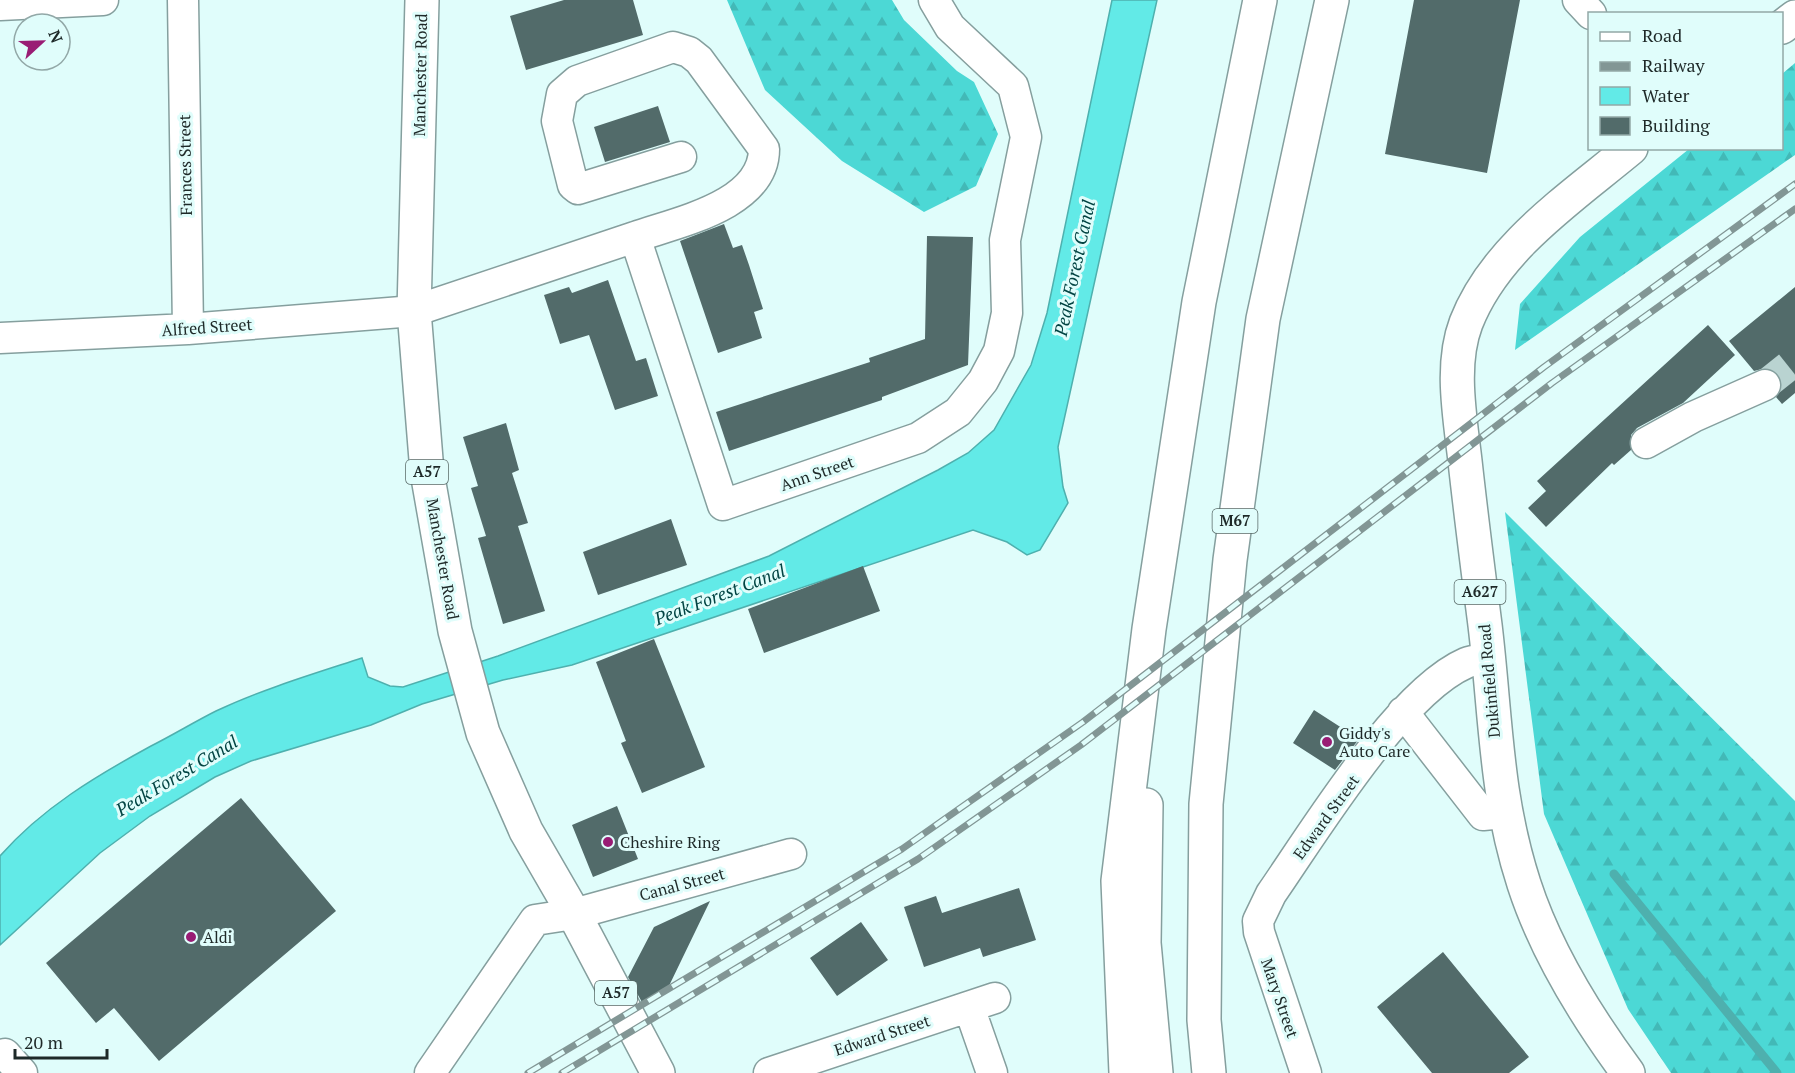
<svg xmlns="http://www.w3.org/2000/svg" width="1795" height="1073" font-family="'PT Serif',serif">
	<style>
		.forest { fill: url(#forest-firs) }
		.water { fill: #62eae7; stroke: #4eb0ae; stroke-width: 1.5 }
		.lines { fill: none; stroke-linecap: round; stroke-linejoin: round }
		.stream { stroke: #4eb0ae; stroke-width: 9 }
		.building { fill: #526b6a }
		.minor-tunnel { stroke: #b9d3d1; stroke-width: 30; stroke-dasharray: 30 15; stroke-linecap: butt }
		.minor-casing { stroke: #859f9e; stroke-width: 33 }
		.major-casing { stroke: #859f9e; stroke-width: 36 }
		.highway-casing { stroke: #859f9e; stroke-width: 36 }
		.minor { stroke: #fff; stroke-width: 30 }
		.major { stroke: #fff; stroke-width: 33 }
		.highway { stroke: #fff; stroke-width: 33 }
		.rail-casing { stroke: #829695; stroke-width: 7 }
		.rail { stroke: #e0fdfb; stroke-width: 4.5; stroke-dasharray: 14; stroke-linecap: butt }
		.poi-dot { fill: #991c74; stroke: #e0fdfb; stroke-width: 2 }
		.labels { text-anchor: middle; stroke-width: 6; stroke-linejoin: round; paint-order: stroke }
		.shield { fill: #e0fdfb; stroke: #586967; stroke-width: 1.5 }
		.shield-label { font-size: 15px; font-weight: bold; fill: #1e2928 }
		.street-label { font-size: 16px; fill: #1e2928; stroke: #e0fdfb }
		.poi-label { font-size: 16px; fill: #1e2928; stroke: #e0fdfb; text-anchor: start }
		.water-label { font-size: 18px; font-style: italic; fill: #024443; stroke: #e0fdfb }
	</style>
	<defs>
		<pattern id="forest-firs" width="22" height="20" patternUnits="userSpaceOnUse" patternTransform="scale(1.5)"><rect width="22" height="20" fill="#4cd8d5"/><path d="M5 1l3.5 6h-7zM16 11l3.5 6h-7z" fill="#42b9b7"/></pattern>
	</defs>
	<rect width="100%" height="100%" fill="#e0fdfb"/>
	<path class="forest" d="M727,0h165l12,20 53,51 17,11 24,52 -22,52 -52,26 -82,-51 -77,-71z
		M1795,63v92l-280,195 5,-46 60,-67 109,-88 93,-1v-74z
		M1505,512l290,289v272h-124l-43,-64 -84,-195z"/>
	<path class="water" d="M1112,0h45l-99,447 5,40 5,16 -28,47 -13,5 -20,-13 -34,-12 -401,135 -69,15 -81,24 -51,21 -120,36 -36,16 -65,39 -50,37 -100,92v-89c42,-48 96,-80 151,-110 22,-11 43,-24 65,-35 47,-22 97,-37 146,-53l6,19 22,9 13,1 95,-31 271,-100 169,-86 30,-17 26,-23 37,-65 16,-52z"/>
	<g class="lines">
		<path class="stream" d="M1614,874l163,199"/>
	</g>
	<path class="building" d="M564,0h69l10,35 -117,35 -16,-54z
		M1414,0h106l-33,173 -102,-19z
		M658,106l12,36 -65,20 -11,-35z
		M724,224l9,24 9,-3 7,20 14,44 -9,3 8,26 -44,15 -38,-112z
		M927,236l46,1 -5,128 -86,32v3l-153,51 -13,-39 154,-50 -1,-4 56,-19z
		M608,280l28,81 10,-3 12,38 -43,14 -26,-75 -29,9 -16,-49 25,-8 3,6z
		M1795,287v106l-13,11 -6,-7 6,-11 -6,-15 -10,-3 -12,3 -25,-30z
		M1708,325l27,30 -52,48 -46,25 -6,7v15l-17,15 -2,-2 -66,64 -18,-19 18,-17 -9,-10z
		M506,423l13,47 -7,3 16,50 -10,3 27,85 -42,13 -25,-86 8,-2 -15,-48 7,-2 -15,-49z
		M671,519l16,46 -89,30 -15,-43z
		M863,566l17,45 -116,42 -16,-44z
		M654,639l51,128 -63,26 -21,-50 5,-2 -30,-79z
		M1314,710l45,29 -24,31 -42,-27z
		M241,798l95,113 -177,150 -45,-53 -18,15 -50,-60z
		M617,806l21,53 -45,18 -21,-52z
		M1019,888l17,52 -53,17 -3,-9 -56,19 -20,-60 32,-11 6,17z
		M710,901l-43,89 -24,14 -15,-27 26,-50z
		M861,922l27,38 -51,36 -27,-38z
		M1443,952l86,105 -20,16h-77l-55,-66z"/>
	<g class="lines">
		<path class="minor-tunnel" d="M1765,385l30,-24"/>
		<defs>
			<path id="minor" d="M183,0l5,329
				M1578,0l13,14
				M0,5l103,-5
				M635,237c43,-15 129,-32 129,-88l-65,-89 -10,-8 -16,-5 -96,34 -15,13 -5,27 16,64 5,4 103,-32
				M0,338l188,-9 226,-18 221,-74 88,268 195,-67 40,-26 25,-31 16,-30 8,-38 -2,-73 21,-103 -13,-51 -63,-59 -16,-27
				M1646,443l47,-26 72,-32
				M1403,712l80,103 21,-2
				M969,1007l23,66
				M5,1054l17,19
				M430,1073l105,-153 39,-6 217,-60
				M769,1073l226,-75
				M1306,1073l-47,-141 -1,-11 13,-27c43,-62 128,-202 195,-231 7,-3 16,-3 23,-4"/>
			<path id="major" d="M422,0l-8,311 13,161 28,159 28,102 43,98 48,83 84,159
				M1782,27l13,-10
				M1628,1073c-42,-57 -82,-121 -104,-189 -29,-89 -28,-168 -39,-259 -7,-55 -14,-109 -20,-164 -5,-44 -15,-96 1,-138 29,-75 105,-125 165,-175"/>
			<path id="highway" d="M1146,805l-2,138 12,130
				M1126,1073l-8,-192 31,-252 50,-327 61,-302
				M1209,1073l-5,-53 2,-216 24,-244 33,-241 69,-319"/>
		</defs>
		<use href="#minor" class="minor-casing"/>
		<use href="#major" class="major-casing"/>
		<use href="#highway" class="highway-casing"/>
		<use href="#minor" class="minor"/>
		<use href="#major" class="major"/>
		<use href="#highway" class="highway"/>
		<defs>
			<path id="rail" d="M528,1073l374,-224 181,-127 461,-355 251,-183
				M562,1073l356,-214 163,-114 471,-362 243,-174"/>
		</defs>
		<use href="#rail" class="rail-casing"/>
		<use href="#rail" class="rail"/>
	</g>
	<g class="poi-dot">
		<circle cx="1327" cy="742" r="6"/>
		<circle cx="608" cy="842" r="6"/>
		<circle cx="191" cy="937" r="6"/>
	</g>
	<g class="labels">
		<g class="shield">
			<rect x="406" y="460" width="42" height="24" rx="4.5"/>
			<rect x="1212.5" y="509" width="45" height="24" rx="4.5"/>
			<rect x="1454.5" y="580" width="51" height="24" rx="4.5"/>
			<rect x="595" y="981" width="42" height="24" rx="4.5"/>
		</g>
		<g class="shield-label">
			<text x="427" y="477">A57</text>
			<text x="1235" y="526">M67</text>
			<text x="1480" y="597">A627</text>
			<text x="616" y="998">A57</text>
		</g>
		<g class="street-label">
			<text transform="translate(420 75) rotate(-89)" y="6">Manchester Road</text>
			<text transform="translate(185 165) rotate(-91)" y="6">Frances Street</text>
			<text transform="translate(207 327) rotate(-4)" y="6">Alfred Street</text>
			<text transform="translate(817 473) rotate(-19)" y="6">Ann Street</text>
			<text transform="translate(443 559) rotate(80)" y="6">Manchester Road</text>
			<text transform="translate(1489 681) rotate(-95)" y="6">Dukinfield Road</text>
			<text transform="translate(1326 817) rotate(-54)" y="6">Edward Street</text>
			<text transform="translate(682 884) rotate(-15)" y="6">Canal Street</text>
			<text transform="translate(1280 998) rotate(71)" y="6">Mary Street</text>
			<text transform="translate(882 1035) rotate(-18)" y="6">Edward Street</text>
		</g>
		<g class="poi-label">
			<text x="1339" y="739">Giddy's<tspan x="1339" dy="18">Auto Care</tspan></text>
			<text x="620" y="848">Cheshire Ring</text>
			<text x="203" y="943">Aldi</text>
		</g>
		<g class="water-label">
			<text transform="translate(1075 268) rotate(-78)" y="6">Peak Forest Canal</text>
			<text transform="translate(720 595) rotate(-21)" y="6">Peak Forest Canal</text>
			<text transform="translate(177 776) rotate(-31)" y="6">Peak Forest Canal</text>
		</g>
	</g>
	<rect x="1588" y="12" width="195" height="138" fill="#e0fdfb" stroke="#92a8a7" stroke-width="1.5"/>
	<rect x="1600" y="32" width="30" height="9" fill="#ffffff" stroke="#92a8a7" stroke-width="1.5"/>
	<text x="1642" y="42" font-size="18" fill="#1e2928">Road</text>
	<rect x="1600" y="62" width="30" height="9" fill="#829695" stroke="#92a8a7" stroke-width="1.5"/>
	<text x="1642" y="72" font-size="18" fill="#1e2928">Railway</text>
	<rect x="1600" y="87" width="30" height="18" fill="#62eae7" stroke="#92a8a7" stroke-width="1.5"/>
	<text x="1642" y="102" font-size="18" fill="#1e2928">Water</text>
	<rect x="1600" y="117" width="30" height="18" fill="#526b6a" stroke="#92a8a7" stroke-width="1.5"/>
	<text x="1642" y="132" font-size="18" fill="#1e2928">Building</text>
	<g transform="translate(42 42) rotate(68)"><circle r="28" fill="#e0fdfb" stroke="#92a8a7" stroke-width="1.5"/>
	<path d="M0-4.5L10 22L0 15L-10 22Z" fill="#991c74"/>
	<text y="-9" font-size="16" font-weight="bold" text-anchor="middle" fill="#1e2928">N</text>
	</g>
	<path d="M15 1049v9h92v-9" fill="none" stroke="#1e2928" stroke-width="3"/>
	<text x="24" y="1049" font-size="18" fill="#1e2928" stroke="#e0fdfb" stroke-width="4.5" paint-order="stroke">20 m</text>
</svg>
